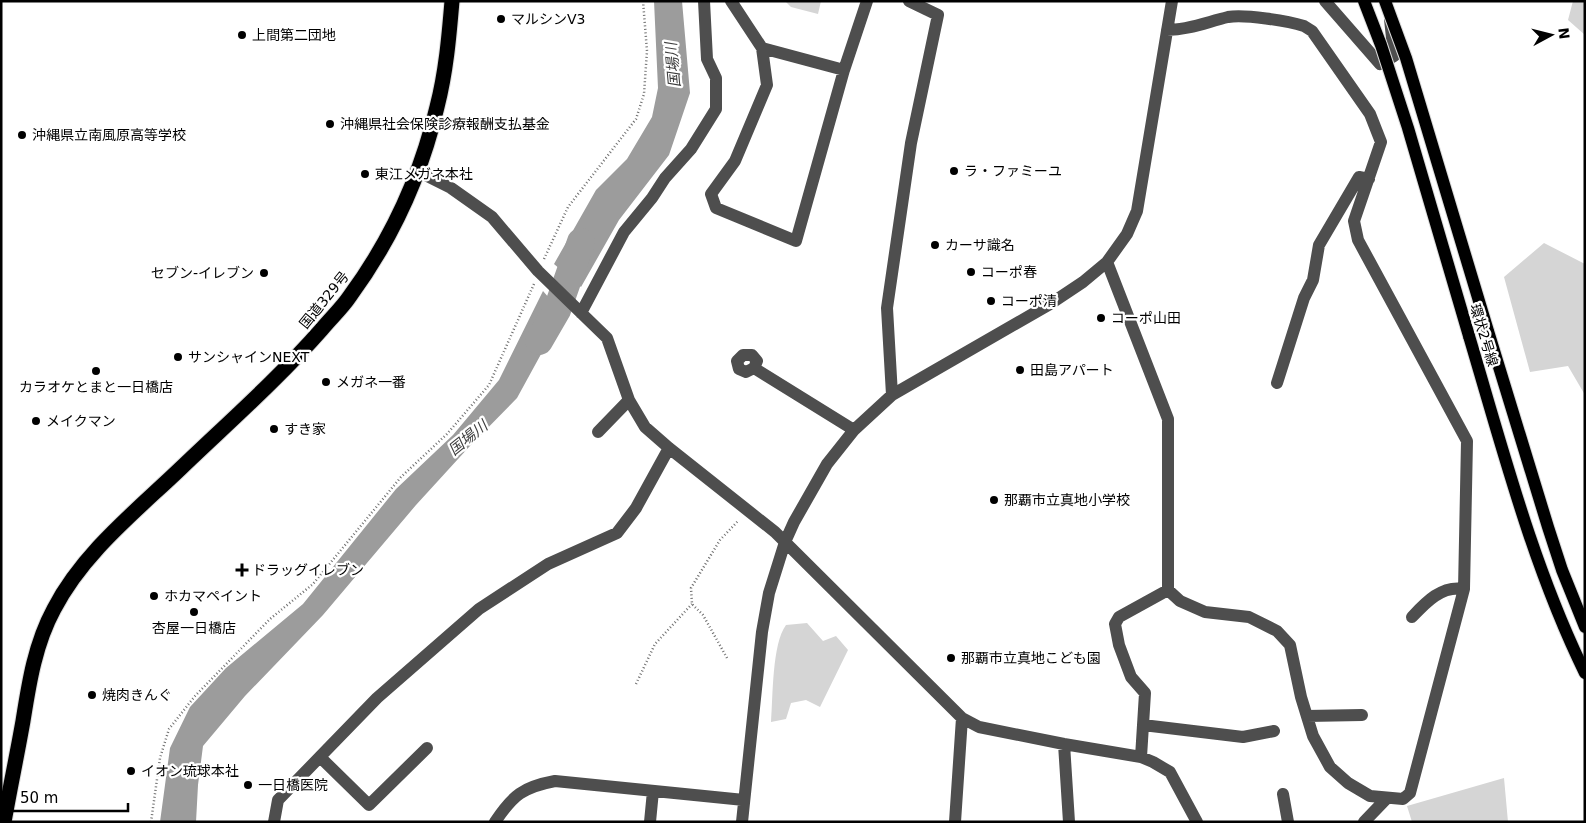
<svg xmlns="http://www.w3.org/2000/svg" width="1586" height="823" font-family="'DejaVu Sans','Noto Sans JP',sans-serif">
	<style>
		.green { fill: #d5d5d5 }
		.water { fill: #9c9c9c }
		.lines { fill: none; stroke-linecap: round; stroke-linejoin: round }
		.river { stroke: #9c9c9c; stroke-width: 28 }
		.major-casing { stroke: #dbdbdb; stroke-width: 14 }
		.highway-casing { stroke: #dbdbdb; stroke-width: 17 }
		.path { stroke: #707070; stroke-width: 2.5; stroke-dasharray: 1 2.5; stroke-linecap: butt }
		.minor { stroke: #4e4e4e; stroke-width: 12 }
		.major { stroke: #000; stroke-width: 12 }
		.highway { stroke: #000; stroke-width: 15 }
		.major-bridge-casing { stroke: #dbdbdb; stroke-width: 14; stroke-linecap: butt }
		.major-bridge { stroke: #000; stroke-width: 12 }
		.poi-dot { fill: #000; stroke: #fff; stroke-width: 2 }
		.labels { text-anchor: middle; stroke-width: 4.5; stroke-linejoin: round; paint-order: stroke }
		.poi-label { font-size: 14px; fill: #000; stroke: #fff; text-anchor: start }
		.street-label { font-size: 14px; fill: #000; stroke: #fff }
		.water-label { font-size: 15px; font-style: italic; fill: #3d3d3d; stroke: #fff }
	</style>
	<rect width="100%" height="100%" fill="#fff"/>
	<path class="green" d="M785,1h36l-3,13 -27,-7z
		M1573,1h12v34l-17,-15z
		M1544,243l41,21v131l-17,-29 -38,6 -26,-95z
		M807,623l16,18 13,-5 12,14 -28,57 -14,-7 -15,3 -5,16 -15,3c2,-26 1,-78 15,-97z
		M1504,778l4,44h-96l-5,-16z"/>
	<path class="water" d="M654,1h28l8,92 -21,62 -50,65 -38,67 -27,-23 42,-74 31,-31 25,-42 6,-29z
		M543,291l20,23 -46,84 -48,49 -53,58 -93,110 -78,81 -42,50 -5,39 -2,37h-36l10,-74 20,-41 36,-39 77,-64 93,-115 57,-54 46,-55z"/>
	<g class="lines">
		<path class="river" d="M539,341l18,-31 24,-68"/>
		<defs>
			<path id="major" d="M1488,331l60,196 14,43 23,57
				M1469,336c34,114 64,231 116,337"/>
			<path id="highway" d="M4,822c6,-34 13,-67 19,-101 6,-38 12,-77 31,-112 29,-56 81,-97 126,-140 48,-46 98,-90 142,-140 9,-11 20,-21 28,-33 41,-56 71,-121 87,-189 9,-35 12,-70 15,-106"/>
		</defs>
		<use href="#major" class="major-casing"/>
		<use href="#highway" class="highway-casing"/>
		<path class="path" d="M544,259l24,-52 68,-88 8,-25 3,-43 -4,-50
			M727,658l-24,-43 -11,-11 -1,-16 29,-48 18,-19
			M636,684l19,-40 37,-40
			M151,822l9,-64 9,-29 26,-33 75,-77 43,-35 88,-107 46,-43 42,-49 45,-101"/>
		<path class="minor" d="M731,1l31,47 5,37 -32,76 -24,33 5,14 80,33 48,-171 23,-69
			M1325,1l55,63 14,-8 -4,-37
			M762,48l82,22
			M417,171l34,17 41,29 46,54 69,67 22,62 16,27 24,21 106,84 187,186 17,9 85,17 77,13 12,5 17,10 27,50
			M1107,262l61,157v171l12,11 25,11 44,5 28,14 13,14 11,52 12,39 17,31 18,16 22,13 33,3 7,-6 54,-204 3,-148 -109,-201 -4,-19 27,-79 -11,-28 -58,-83 -8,-5c-17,-5 -59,-12 -76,-9 -21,5 -40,13 -61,13
			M581,313l43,-81 28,-34 13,-20 26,-29 25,-40v-31l-9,-19 -3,-58
			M754,368l3,-7 -5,-6h-9l-6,6 2,8 7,3 8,-4 100,62
			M1277,383l27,-85 9,-18 6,-35 40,-68 10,2
			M892,395l-5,-87 24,-165 27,-128 -29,-14
			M598,432l31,-32
			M1412,617c14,-15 30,-32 52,-28
			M1307,716l55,-1
			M1143,725l100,12 31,-6
			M1064,744l5,78
			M320,757l49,48 58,-57
			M1141,757l4,-64 -14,-16 -12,-32 -4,-21 4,-7 49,-27
			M1283,794l5,28
			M274,822l4,-22 99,-102 102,-89 69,-45 69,-31 19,-25 33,-60
			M495,822c18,-27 28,-35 60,-41l189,19
			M650,822l3,-31
			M742,822l20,-190 7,-39 16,-51 9,-20 33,-58 27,-34 38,-35 158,-91 33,-22 24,-20 20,-28 10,-23 35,-210
			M955,822l7,-104
			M1364,822l23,-24"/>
		<use href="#major" class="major"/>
		<use href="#highway" class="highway"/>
		<defs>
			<path id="major-bridge" d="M1364,1l17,44 27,83 61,208
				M1385,1l21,57 82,273"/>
		</defs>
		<use href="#major-bridge" class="major-bridge-casing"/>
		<use href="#major-bridge" class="major-bridge"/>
	</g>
	<g class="poi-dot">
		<circle cx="501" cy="19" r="5"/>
		<circle cx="242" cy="35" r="5"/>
		<circle cx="330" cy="124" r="5"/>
		<circle cx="22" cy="135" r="5"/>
		<circle cx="954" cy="171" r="5"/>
		<circle cx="365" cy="174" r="5"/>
		<circle cx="935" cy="245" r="5"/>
		<circle cx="971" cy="272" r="5"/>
		<circle cx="264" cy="273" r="5"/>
		<circle cx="991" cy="301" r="5"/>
		<circle cx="1101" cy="318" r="5"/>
		<circle cx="178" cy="357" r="5"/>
		<circle cx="1020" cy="370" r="5"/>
		<circle cx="96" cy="371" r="5"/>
		<circle cx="326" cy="382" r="5"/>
		<circle cx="36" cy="421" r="5"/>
		<circle cx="274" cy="429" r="5"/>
		<circle cx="994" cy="500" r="5"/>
		<path d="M239.5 562.5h5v5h5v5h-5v5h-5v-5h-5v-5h5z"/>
		<circle cx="154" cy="596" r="5"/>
		<circle cx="194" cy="612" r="5"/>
		<circle cx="951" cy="658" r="5"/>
		<circle cx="92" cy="695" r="5"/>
		<circle cx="131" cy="771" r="5"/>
		<circle cx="248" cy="785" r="5"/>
	</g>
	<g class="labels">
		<g class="poi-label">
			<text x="511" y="24">マルシンV3</text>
			<text x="252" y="40">上間第二団地</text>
			<text x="340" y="129">沖縄県社会保険診療報酬支払基金</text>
			<text x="32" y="140">沖縄県立南風原高等学校</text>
			<text x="964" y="176">ラ・ファミーユ</text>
			<text x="375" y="179">東江メガネ本社</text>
			<text x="945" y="250">カーサ識名</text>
			<text x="981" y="277">コーポ春</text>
			<text x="254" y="278" text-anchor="end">セブン-イレブン</text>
			<text x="1001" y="306">コーポ清</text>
			<text x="1111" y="323">コーポ山田</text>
			<text x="188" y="362">サンシャインNEXT</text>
			<text x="1030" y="375">田島アパート</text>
			<text x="336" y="387">メガネ一番</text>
			<text x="96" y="392" text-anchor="middle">カラオケとまと一日橋店</text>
			<text x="46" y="426">メイクマン</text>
			<text x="284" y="434">すき家</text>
			<text x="1004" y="505">那覇市立真地小学校</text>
			<text x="252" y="575">ドラッグイレブン</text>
			<text x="164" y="601">ホカマペイント</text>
			<text x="194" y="633" text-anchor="middle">杏屋一日橋店</text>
			<text x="961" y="663">那覇市立真地こども園</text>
			<text x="102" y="700">焼肉きんぐ</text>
			<text x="141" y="776">イオン琉球本社</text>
			<text x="258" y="790">一日橋医院</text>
		</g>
		<g class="street-label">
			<text transform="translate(324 300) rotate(-51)" y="5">国道329号</text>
			<text transform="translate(1484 335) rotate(73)" y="5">環状2号線</text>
		</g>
		<g class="water-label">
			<text transform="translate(673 65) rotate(-95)" y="5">国場川</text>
			<text transform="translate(468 438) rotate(-39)" y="5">国場川</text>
		</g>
	</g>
	<rect width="1586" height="823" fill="none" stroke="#000000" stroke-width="5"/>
	<g transform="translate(1551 35) rotate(83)" stroke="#ffffff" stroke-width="4" paint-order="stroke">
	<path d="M0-4L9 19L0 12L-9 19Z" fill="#000000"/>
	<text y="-8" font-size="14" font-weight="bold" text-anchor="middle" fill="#000000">N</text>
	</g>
	<path d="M12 803v8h116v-8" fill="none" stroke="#000000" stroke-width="2.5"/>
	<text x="20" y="803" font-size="15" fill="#000000" stroke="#ffffff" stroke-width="4" paint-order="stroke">50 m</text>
</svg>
